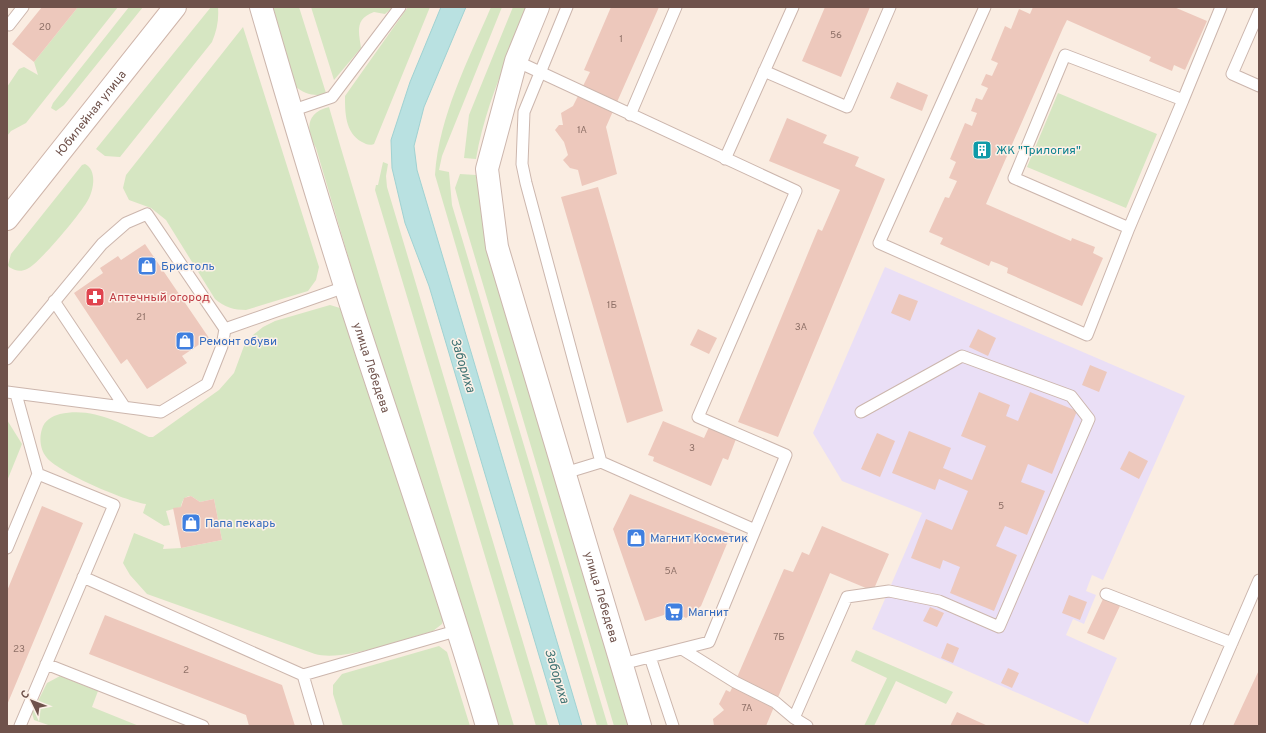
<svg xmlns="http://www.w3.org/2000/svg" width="1266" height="733" font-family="Overpass,sans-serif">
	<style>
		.education { fill: #eadff6 }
		.green { fill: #d6e6c2 }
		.water { fill: #b9e1e1; stroke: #a0d2d2 }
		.building { fill: #edc8bc }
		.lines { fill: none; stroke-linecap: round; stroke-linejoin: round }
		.service-casing { stroke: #ccb6ad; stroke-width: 13 }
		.minor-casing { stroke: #ccb6ad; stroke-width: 24 }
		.secondary-casing { stroke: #cfb5aa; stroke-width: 24 }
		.service { stroke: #fff; stroke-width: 11 }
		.minor { stroke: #fff; stroke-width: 22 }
		.secondary { stroke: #fff; stroke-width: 22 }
		.labels { text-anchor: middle; stroke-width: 3; stroke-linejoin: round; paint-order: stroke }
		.number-label { font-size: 10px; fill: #8e7067 }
		.street-label { font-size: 12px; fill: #6f524b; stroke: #fdf1e8 }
		.culture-label { font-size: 12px; fill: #0d838f; stroke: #fdf1e8; text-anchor: start }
		.shop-label { font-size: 12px; fill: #366cbe; stroke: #fdf1e8; text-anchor: start }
		.health-label { font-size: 12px; fill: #be3a42; stroke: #fdf1e8; text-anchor: start }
		.water-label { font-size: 13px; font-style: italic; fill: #407474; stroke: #fdf1e8 }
	</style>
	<rect width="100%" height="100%" fill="#faede2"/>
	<path class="education" d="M885,267l300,129 -82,184 -11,-5 -6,16 10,4 -12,29 -11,-5 -7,16 51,23 -29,66 -216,-95 50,-116 -80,-32 -29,-48z"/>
	<path class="green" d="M78,7h40l-92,116 -15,8 -4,5v-49l12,-18 5,-2 14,8 -4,-13z
		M129,7h14l-79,98 -8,6 -5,-3 2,-5z
		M211,7h7c1,13 -1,23 -6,35l-92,115 -15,-1 -9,-7z
		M273,7h26l27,86c-9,5 -23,0 -30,-6z
		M311,7h82l-8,7 -11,-2c-20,7 -15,21 -13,36l-27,32z
		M408,7h22l-56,137c-5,2 -8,0 -12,-2 -17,-9 -17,-30 -17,-46z
		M491,7h11l-60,149 -3,14 10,2 3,33 156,521h-11l-162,-551c4,-59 33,-114 56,-168z
		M513,7h16c-21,50 -44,98 -53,152l-12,-1 5,-43z
		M243,27l76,240 -3,13 -8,11 -62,19c-12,0 -22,-3 -31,-11l-49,-79 -15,-12 -22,-8 -6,-12 3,-13z
		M1058,93l99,41 -31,74 -99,-41z
		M329,107l11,38 174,581h-27l-171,-578c-10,-18 -11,-35 13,-41z
		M383,162l5,2 -2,12 1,11 161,539h-12l-161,-536 1,-5h2z
		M85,164c12,6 9,25 3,36 -6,12 -50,65 -61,69 -6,3 -12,2 -18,-2l-1,-2 3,-11 71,-89z
		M460,174l16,1 12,78 140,473h-14l-154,-519 -5,-19z
		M330,305l10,3 7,6 97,304 -2,6 -9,7c-29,8 -90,31 -118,23l-168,-60 -17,-19 -7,-12 11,-30 30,12 -1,4 18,-1 41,-8 -8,-41 -14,3 -9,-6c-7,0 -9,5 -10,11l-15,4 4,14 -6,1 -21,-13 3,-9c-21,-3 -86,-31 -99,-46 -7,-8 -8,-20 -5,-29 2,-8 10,-13 18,-15 33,-7 60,9 89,23h4l66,-47 15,-17 10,-27 9,-11 10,-8 12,-6z
		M7,420l15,24 -15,37z
		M439,646l8,6 23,74h-127l-10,-32v-9l9,-11z
		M856,650l97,42 -7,12 -50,-23 -22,45h-10l23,-48 -36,-17z
		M60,676l38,15 -6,16 47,19h-88l-17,-6 -2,-7 15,-30z"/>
	<path class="water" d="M441,7h25l-42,100 -10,39 3,24 165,556h-22l-131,-440 -24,-63 -13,-55 -1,-28 19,-58z"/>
	<path class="building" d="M42,7h36l-44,55 -22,-18z
		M611,7h48l-53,120 11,47 -35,12 -4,-16 -8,-2 -7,-8 5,-5 -4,-13 -9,-12 4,-5h4l-2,-12 12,-7 17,-34 -6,-2z
		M825,7h45l-29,70 -39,-16z
		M1033,7h141l33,14 -22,49 -11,-5 -2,6 -23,-10 2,-4 -84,-37 -4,8 -77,176 85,37 1,-3 23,9 -2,6 10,5 -21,48 -75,-33 1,-5 -9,-4 -8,-3 -2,5 -49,-22 3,-6 -14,-6 16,-35 4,1 8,-17 -8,-3 7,-16 -6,-3 15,-36 7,3 5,-13 -6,-2 5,-13 6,2 6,-12 -7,-3 5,-11 6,2 6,-13 -7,-3 14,-34 6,3 8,-20 11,5z
		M897,82l31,13 -6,16 -32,-13z
		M787,118l40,17 -4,8 36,14 -4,9 30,13 -107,258 -40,-15 80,-193 4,2 18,-41 -71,-29z
		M598,187l65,224 -36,12 -66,-226z
		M145,244l64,94 -27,18 5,7 -40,26 -20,-30 -6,5 -47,-71 29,-20 -3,-5 18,-12 3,4z
		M899,294l19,7 -8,20 -19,-8z
		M698,329l19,9 -8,16 -19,-9z
		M978,329l18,9 -8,18 -19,-9z
		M1090,365l17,7 -8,20 -17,-7z
		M979,392l31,13 -4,11 12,5 12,-29 47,19 -25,63 -24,-10 -7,18 24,9 -18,44 -22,-9 -9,20 21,9 -23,56 -44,-18 10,-26 -17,-7 -3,9 -29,-11 15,-39 26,11 16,-39 -29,-12 -4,11 -43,-17 17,-42 42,17 -8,20 29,12 14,-34 -25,-10z
		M663,421l41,17 5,-11 27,12 -8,21 -5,-2 -12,28 -58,-25 1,-4 -6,-2z
		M877,433l18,8 -15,36 -19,-8z
		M1129,451l19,10 -9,18 -19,-10z
		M630,494l101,40 -30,72 -15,12 -18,-9 -4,6 -19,6 -32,-92z
		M191,496l9,6 14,-3 8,41 -41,8 -8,-40 8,-1 3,-9z
		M42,506l41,17 -76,182v-114z
		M822,526l67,28 -16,37 -43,-18 -64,153h-52l-1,-7 11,-9 -5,-6 7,-14 4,2 5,-10 49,-113 9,3 9,-20 7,3z
		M1069,595l18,7 -7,18 -18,-7z
		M1103,599l17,7 -16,34 -17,-7z
		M930,607l14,6 -7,14 -14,-6z
		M105,615l177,70 13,41h-46l-3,-11 -157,-61z
		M947,643l12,5 -6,15 -12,-5z
		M1008,668l11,5 -7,15 -11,-5z
		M1259,670v56h-26z
		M957,712l31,14h-38z"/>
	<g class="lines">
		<defs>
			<path id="service" d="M985,7l-106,236 208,92 42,-107 -115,-50 51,-123 118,45 38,-93
				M1259,12l-27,62 27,12
				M9,25l14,-18
				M516,61l280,130 -98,226 88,38 -77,187 -87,22
				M764,71l83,36 43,-100
				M291,111l41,-14 68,-90
				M630,115l46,-108
				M725,159l68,-152
				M1129,228l54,-128
				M54,301l70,105
				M225,329l120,-42
				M7,359l95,-115 24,-21 21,-9 78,115 -3,17 -15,38 -46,28 -154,-20
				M601,462l154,68
				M565,473l36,-11 -75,-279 -4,-19 2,-52 43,-105
				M7,548l31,-74 -22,-80
				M83,577l220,98 156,-45
				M1106,594l126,49
				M682,649l53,33 40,20 19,16 13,8
				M650,657l23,69
				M46,664l157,62
				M303,675l15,51
				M794,718l53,-121 42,-6 50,10 60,26 90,-208 -18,-23 -109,-40 -101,56
				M20,726l94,-221 -76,-31
				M1196,726l63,-146"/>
			<g id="minor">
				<path id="s1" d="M261,7c27,93 55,187 84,279 47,147 99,292 142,440"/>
				<path id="s2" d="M538,7l-22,54 -29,108 10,78 143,479"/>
			</g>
			<g id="secondary">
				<path id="s3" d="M7,219l168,-212"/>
			</g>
		</defs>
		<use href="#service" class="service-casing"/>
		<use href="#minor" class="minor-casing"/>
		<use href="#secondary" class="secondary-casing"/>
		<use href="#service" class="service"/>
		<use href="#minor" class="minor"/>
		<use href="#secondary" class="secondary"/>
	</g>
	<defs>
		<symbol id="building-square" viewBox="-11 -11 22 22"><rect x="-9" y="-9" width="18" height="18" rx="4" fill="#0f9aa8" stroke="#fdf1e8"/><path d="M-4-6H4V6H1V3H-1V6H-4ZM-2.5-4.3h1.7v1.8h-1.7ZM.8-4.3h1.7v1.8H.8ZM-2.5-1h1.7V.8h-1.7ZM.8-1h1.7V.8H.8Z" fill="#fff"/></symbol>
		<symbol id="shop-square" viewBox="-11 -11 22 22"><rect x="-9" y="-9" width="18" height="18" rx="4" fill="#3f7fe0" stroke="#fdf1e8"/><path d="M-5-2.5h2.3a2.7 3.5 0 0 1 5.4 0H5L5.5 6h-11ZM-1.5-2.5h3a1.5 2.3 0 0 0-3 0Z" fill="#fff"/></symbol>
		<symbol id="pharmacy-square" viewBox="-11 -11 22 22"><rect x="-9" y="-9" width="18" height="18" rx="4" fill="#e0444e" stroke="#fdf1e8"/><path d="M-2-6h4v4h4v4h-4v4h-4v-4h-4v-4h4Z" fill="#fff"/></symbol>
		<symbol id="supermarket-square" viewBox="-11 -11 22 22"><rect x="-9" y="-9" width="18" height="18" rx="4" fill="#3f7fe0" stroke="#fdf1e8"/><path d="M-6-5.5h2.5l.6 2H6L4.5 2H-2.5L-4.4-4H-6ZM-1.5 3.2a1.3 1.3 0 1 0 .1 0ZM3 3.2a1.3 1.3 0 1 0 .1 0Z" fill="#fff"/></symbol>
	</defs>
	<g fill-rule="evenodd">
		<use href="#building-square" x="971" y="139" width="22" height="22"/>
		<use href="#shop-square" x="136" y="255" width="22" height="22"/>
		<use href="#pharmacy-square" x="84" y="286" width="22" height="22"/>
		<use href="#shop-square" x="174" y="330" width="22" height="22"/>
		<use href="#shop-square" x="180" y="512" width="22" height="22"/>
		<use href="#shop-square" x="625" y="527" width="22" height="22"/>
		<use href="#supermarket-square" x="663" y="601" width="22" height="22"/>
	</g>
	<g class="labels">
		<g class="number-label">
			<text x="45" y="30">20</text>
			<text x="836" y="38">56</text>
			<text x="621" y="42">1</text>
			<text x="582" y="133">1А</text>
			<text x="612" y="308">1Б</text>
			<text x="141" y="320">21</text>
			<text x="801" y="330">3А</text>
			<text x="692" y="451">3</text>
			<text x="1001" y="509">5</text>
			<text x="671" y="574">5А</text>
			<text x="779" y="640">7Б</text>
			<text x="19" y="652">23</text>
			<text x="186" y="673">2</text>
			<text x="747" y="711">7А</text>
		</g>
		<g class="street-label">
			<text dy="4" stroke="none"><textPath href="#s3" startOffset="135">Юбилейная улица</textPath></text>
			<text dy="4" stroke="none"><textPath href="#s1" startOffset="377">улица Лебедева</textPath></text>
			<text dy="4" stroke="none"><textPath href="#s2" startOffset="614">улица Лебедева</textPath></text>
		</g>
		<g class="culture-label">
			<text x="996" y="154">ЖК "Трилогия"</text>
		</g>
		<g class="shop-label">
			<text x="161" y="270">Бристоль</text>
			<text x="199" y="345">Ремонт обуви</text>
			<text x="205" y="527">Папа пекарь</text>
			<text x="650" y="542">Магнит Косметик</text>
			<text x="688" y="616">Магнит</text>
		</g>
		<g class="health-label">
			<text x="109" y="301">Аптечный огород</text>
		</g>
		<g class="water-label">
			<text transform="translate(464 365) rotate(73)" y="5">Забориха</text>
			<text transform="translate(558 676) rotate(73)" y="5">Забориха</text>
		</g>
	</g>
	<rect width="1266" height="733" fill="none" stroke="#6f524b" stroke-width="16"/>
	<g transform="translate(32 701) rotate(313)" stroke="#fdf1e8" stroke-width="3" paint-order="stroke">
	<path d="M0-3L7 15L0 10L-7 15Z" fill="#6f524b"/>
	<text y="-6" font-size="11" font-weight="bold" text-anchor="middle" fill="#6f524b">С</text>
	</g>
</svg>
